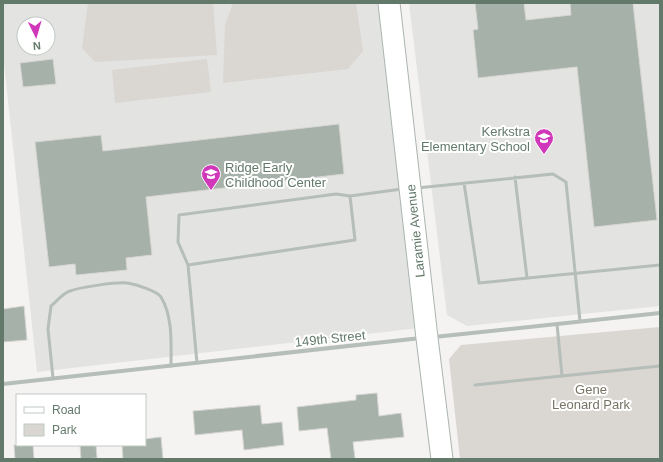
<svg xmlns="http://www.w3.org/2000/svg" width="663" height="462" font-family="Helvetica,sans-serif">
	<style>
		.built { fill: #e3e3e2; fill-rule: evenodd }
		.green { fill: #dad6d2 }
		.building { fill: #a5b1a9; stroke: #d7d5d5 }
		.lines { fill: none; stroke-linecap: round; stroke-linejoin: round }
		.secondary-casing { stroke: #abb5ae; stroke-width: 23 }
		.lane { stroke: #b6beb9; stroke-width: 3 }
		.street { stroke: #b6beb9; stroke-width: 4 }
		.secondary { stroke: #fff; stroke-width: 21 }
		.labels { text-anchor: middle; stroke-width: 4; stroke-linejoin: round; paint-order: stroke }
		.poi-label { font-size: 13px; fill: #637a6b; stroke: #fff; text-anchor: end }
		.street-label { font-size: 13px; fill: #637a6b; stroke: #fff }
		.park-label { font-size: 13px; fill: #787365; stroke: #fff }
	</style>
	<rect width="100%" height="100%" fill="#f5f2f2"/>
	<path class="built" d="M3,3h379l37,325 -382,44 -34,-318zM24,24h24v24h-24z
		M409,3h251v303l-193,20 -20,-11z"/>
	<path class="green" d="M88,3h125l4,52 -122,7 -13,-14z
		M233,3h123l7,48 -15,18 -125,14 2,-58z
		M207,59l4,33 -96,11 -3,-33z
		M660,327v132h-200l-11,-100 12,-14z"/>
	<path class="building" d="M475,3h49l2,17 45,-5 -1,-12h63l24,217 -63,7 -17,-160 -99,11 -5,-48 5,-1z
		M53,59l3,25 -33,3 -3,-24z
		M339,124l5,50 -198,23 6,58 -26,3 1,12 -51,5 -1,-11 -26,3 -14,-125 66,-7 2,16z
		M24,306l3,34 -24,2v-33z
		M377,393l2,23 22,-3 3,24 -51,5 2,17h-24l-4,-31 -28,3 -2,-24 59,-7v-5z
		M260,405l2,19 20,-2 2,23 -40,5 -2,-20 -47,5 -2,-24z
		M161,437l2,22h-40l-1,-14h23v-6z
		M14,445h19l1,14h-19z
		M80,445h16l1,13 -16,1z"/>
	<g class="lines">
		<defs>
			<path id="secondary" d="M389,3l38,335 15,121"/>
		</defs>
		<use href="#secondary" class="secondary-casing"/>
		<path class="lane" d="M515,177l12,101
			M464,183l15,100 181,-18
			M417,188l136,-14 13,8 14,139
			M188,265l167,-25 -5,-44 52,-7
			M197,363l-9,-98 -10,-23 1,-27 157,-21 14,2
			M562,376l98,-10
			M53,378l-5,-49 3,-23c5,-4 12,-13 19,-15 11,-4 45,-9 57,-8 8,1 30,8 34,14 12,20 10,46 10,69
			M475,385l87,-9 -5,-52"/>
		<path class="street" d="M434,337l226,-24
			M3,384l418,-46"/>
		<use href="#secondary" class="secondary"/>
	</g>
	<defs>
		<symbol id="school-pin" viewBox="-11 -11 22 30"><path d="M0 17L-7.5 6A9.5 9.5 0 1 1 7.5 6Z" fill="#d037b9" stroke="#fff"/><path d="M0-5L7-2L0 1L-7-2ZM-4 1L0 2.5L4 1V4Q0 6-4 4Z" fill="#fff"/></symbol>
	</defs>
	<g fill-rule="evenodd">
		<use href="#school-pin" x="533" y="127" width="22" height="30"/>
		<use href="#school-pin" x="200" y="163" width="22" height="30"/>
	</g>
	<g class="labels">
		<g class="poi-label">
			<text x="530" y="136">Kerkstra<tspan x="530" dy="15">Elementary School</tspan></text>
			<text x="225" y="172" text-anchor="start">Ridge Early<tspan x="225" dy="15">Childhood Center</tspan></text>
		</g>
		<g class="street-label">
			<text transform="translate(415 231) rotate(-96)" y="5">Laramie Avenue</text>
			<text transform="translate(330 338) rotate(-6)" y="5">149th Street</text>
		</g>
		<g class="park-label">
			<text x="591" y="394">Gene<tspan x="591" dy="15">Leonard Park</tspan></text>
		</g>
	</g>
	<rect width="663" height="462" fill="none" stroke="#637a6b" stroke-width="8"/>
	<rect x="16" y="394" width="130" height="52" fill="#ffffff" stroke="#c1cac4"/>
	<rect x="24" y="407" width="20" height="6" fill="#ffffff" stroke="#c1cac4"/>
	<text x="52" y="414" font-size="12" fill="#637a6b">Road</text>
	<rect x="24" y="424" width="20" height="12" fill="#dad6d2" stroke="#c1cac4"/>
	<text x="52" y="434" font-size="12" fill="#637a6b">Park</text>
	<g transform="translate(36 36) rotate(175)"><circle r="19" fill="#ffffff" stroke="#c1cac4"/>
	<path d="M0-3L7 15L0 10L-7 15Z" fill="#d037b9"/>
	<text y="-6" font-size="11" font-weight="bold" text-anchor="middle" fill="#637a6b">N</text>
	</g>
</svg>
